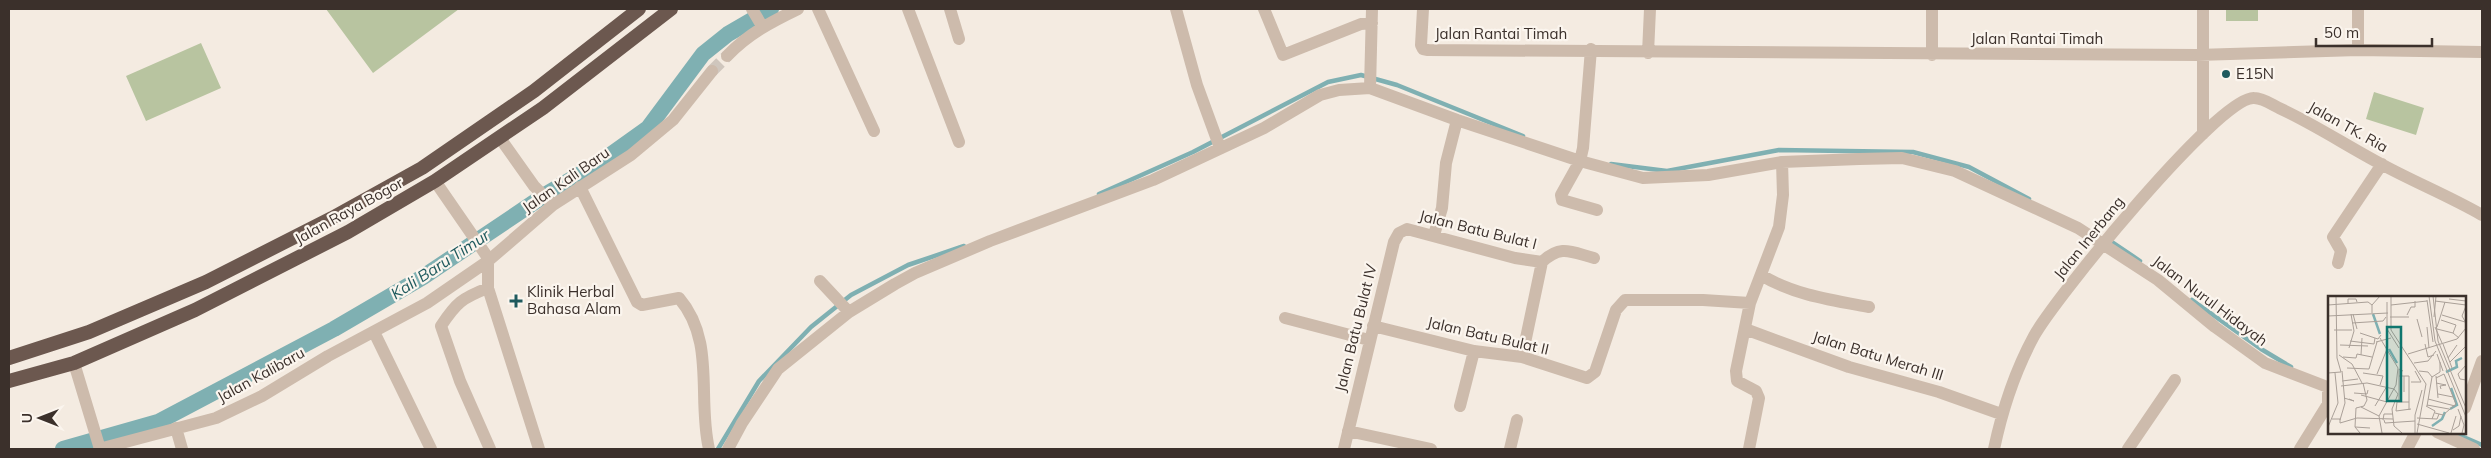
<svg xmlns="http://www.w3.org/2000/svg" width="2491" height="458" font-family="Mulish,sans-serif">
	<style>
		.green { fill: #b8c4a0 }
		.lines { fill: none; stroke-linecap: round; stroke-linejoin: round }
		.stream { stroke: #7fb0b2; stroke-width: 4.5 }
		.canal { stroke: #7fb0b2; stroke-width: 16 }
		.minor-tunnel { stroke: #cfc6bd; stroke-width: 12; stroke-dasharray: 12 6; stroke-linecap: butt }
		.minor { stroke: #cdbbac; stroke-width: 12 }
		.trunk { stroke: #6c584f; stroke-width: 14 }
		.poi-dot { fill: #1f5a5e; stroke: #fbf5ee; stroke-width: 2 }
		.labels { text-anchor: middle; stroke-width: 4.5; stroke-linejoin: round; paint-order: stroke }
		.street-label { font-size: 15px; fill: #3b302b; stroke: #fbf5ee }
		.poi-label { font-size: 15px; fill: #3b302b; stroke: #fbf5ee; text-anchor: start }
		.water-label { font-size: 16px; font-style: italic; fill: #1f5a5e; stroke: #fbf5ee }
		.inset-river { fill: none; stroke: #7fb0b2; stroke-width: 2.5 }
		.inset-road { fill: none; stroke: #aaa098; stroke-width: 1 }
		.view { fill: #0f766e; fill-opacity: 0.15; stroke: #0f766e; stroke-width: 2.5 }
		.inset-edge { fill: none; stroke: #3b302b; stroke-width: 2.5 }
	</style>
	<rect width="100%" height="100%" fill="#f4ebe1"/>
	<path class="green" d="M326,9h133l-86,64z
		M2226,9h32v12h-32z
		M201,43l20,45 -75,33 -20,-45z
		M2374,92l50,16 -8,27 -50,-16z"/>
	<g class="lines">
		<path class="stream" d="M1611,164l56,7 112,-21 134,2 56,15 60,32
			M1099,194l94,-42 135,-70 33,-7 36,10 126,51
			M2109,240l31,21
			M2192,300l69,49 30,18
			M2452,432l30,13
			M718,449l41,-68 52,-54 40,-32 57,-30 56,-19"/>
		<path class="canal" d="M63,449l95,-27 176,-93 89,-52 122,-82 54,-32 49,-35 55,-74 25,-20 43,-25"/>
		<path class="minor-tunnel" d="M712,71l15,-15"/>
		<path class="minor" d="M752,9l10,17
			M818,9l56,122
			M908,9l51,133
			M950,9l9,30
			M1176,9l21,76 23,63
			M1264,9l19,46 78,-31 11,-1
			M1423,9l-2,36 2,4 5,1 769,5 161,-5 124,2
			M2203,9v125
			M1591,49l-8,99 -3,13 -19,34 1,5 35,10
			M2358,50v-41
			M1648,53l2,-44
			M1932,55v-46
			M727,56c21,-22 44,-34 71,-47
			M1370,88l2,-79
			M500,138l34,48 19,19
			M435,181l51,74 2,6v27l51,161
			M580,187l57,115 5,3 37,-7c37,43 18,100 30,151
			M1434,235l8,-27 4,-45 11,-43
			M1542,262c19,-18 29,-10 52,-4
			M2338,263l3,-12 -8,-14 49,-73
			M1761,275c33,20 70,25 108,32
			M820,281l29,31
			M488,288c-26,10 -32,15 -47,38l19,55 30,68
			M1285,318l84,22
			M1373,326l101,25 48,6 65,21 8,-6 21,-62 9,-10h78l47,3
			M1745,329l104,38 90,25 62,22
			M374,332l57,117
			M74,363l26,86
			M1460,406l14,-55
			M2465,408l17,-47
			M176,428l6,21
			M1348,431l83,18
			M2437,432l37,17
			M99,449l117,-31 46,-22 66,-40 99,-53 61,-42 65,-56 78,-50 42,-35 39,-49
			M728,449l14,-26 36,-54 71,-57 46,-28 20,-11 75,-32 163,-61 111,-52 56,-33 19,-5 31,-2 87,32 123,41 63,17 65,-3 74,-13 77,-3 43,-1 53,13 123,57 80,52 57,47 50,36 65,25
			M1344,449l50,-207 5,-9 8,-4 108,29 27,4 -20,95
			M1510,449l7,-29
			M1749,449l10,-51 -3,-7 -19,-10 -1,-10 14,-68 29,-76 4,-32 -1,-33
			M1994,449c8,-38 21,-78 40,-113 21,-38 185,-240 220,-238 9,0 17,6 25,10 35,16 68,38 102,56 33,18 68,32 101,51
			M2128,449l47,-69
			M2300,449l28,-45v-17
			M2407,449l9,-17"/>
		<path class="trunk" d="M9,358l80,-26 117,-50 126,-64 90,-50 112,-77 105,-82
			M9,381l65,-18 121,-53 153,-78 87,-51 108,-73 128,-99"/>
	</g>
	<g class="poi-dot">
		<circle cx="2226" cy="74" r="5"/>
		<path d="M513.5 293.5h5v5h5v5h-5v5h-5v-5h-5v-5h5z"/>
	</g>
	<g class="labels">
		<g class="street-label">
			<text x="1501" y="39">Jalan Rantai Timah</text>
			<text x="2037" y="44">Jalan Rantai Timah</text>
			<text transform="translate(2348 127) rotate(29)" y="5">Jalan TK. Ria</text>
			<text transform="translate(566 180) rotate(-35)" y="5">Jalan Kali Baru</text>
			<text transform="translate(349 211) rotate(-29)" y="5">Jalan Raya Bogor</text>
			<text transform="translate(1478 230) rotate(14)" y="5">Jalan Batu Bulat I</text>
			<text transform="translate(2089 238) rotate(-51)" y="5">Jalan Inerbang</text>
			<text transform="translate(2210 301) rotate(37)" y="5">Jalan Nurul Hidayah</text>
			<text transform="translate(1356 328) rotate(-76)" y="5">Jalan Batu Bulat IV</text>
			<text transform="translate(1488 336) rotate(13)" y="5">Jalan Batu Bulat II</text>
			<text transform="translate(1878 356) rotate(17)" y="5">Jalan Batu Merah III</text>
			<text transform="translate(261 375) rotate(-29)" y="5">Jalan Kalibaru</text>
		</g>
		<g class="poi-label">
			<text x="2236" y="79">E15N</text>
			<text x="527" y="297">Klinik Herbal<tspan x="527" dy="17">Bahasa Alam</tspan></text>
		</g>
		<g class="water-label">
			<text transform="translate(440 264) rotate(-33)" y="6">Kali Baru Timur</text>
		</g>
	</g>
	<g transform="translate(2328 296)">
		<rect width="138" height="138" fill="#f4ebe1"/>
		<path class="inset-river" d="M45,18l7,20M61,53l8,14M118,76l11,-5 -1,-6 6,-3M122,113l7,-4 -6,-17M104,130l10,-7 3,-7"/>
		<path class="inset-road" d="M63,0v34l35,54 -9,49M101,0l6,45 31,76M105,0l5,45 28,67M121,3l17,2M99,4l6,42M107,5l31,4M59,6v27l12,19M20,7v-4h8l1,3M0,9l40,-3 4,3M63,9l36,-4M138,10l-4,10 4,7M44,17v-8l8,-9M25,18l4,15M79,19l4,-8h4v-6M114,19l23,7M0,20l60,-3M62,21h19M106,21l2,-21M89,23l5,18M113,24l15,5 -3,8M24,27l31,-2 3,-4M99,31l2,21M107,31l7,16M109,31l8,-25M109,33l16,4 6,5M6,34h18M32,37l18,6 3,-4M52,42l18,30 -2,17 -17,31 3,17M22,45l24,3 1,-6M48,46l15,-4M97,48l3,13 6,-2M115,48l9,24M12,49l28,1M21,52l5,-17 -3,-17M80,58l49,-15 9,-11M109,58l6,17M11,59l13,9 10,19M33,59l1,-17M15,61l13,1 1,-4 15,3M120,62l9,-13M122,66l15,-15M86,67l14,-2 8,-10M138,69l-8,9 2,5 6,1M19,72l22,1 8,-27M91,75l9,1 4,5M0,77l13,-1 -4,-14 -1,-62M35,77l20,3 -3,9M49,78l10,-25M71,80h10v34M108,80l2,22M108,82l8,-4 12,30 -13,11 -4,-1M14,85l16,-2M83,86h10l-6,-11M108,87l10,2 -6,1 1,3M13,90l26,-3 27,6 4,5 -6,15 2,17 8,7M76,96v-16M26,97l13,1 1,-4M110,98l15,3M33,99l26,7M16,102l10,3 -5,-2M100,103l27,7M71,106v-33l4,2M99,109l22,4M47,110l12,-20M98,110l9,5 -3,8M99,110l5,-29 8,-5v-10M33,111l18,9M130,113l6,16 -2,8M68,115l1,-9h12M68,115l15,-2M89,122l20,1 2,-5 -4,-1M4,123h8v4l17,-5 36,1M12,124l5,-17 -3,-32M55,124l1,-6h9M56,124l1,3 30,-2M89,128l32,9M0,131l10,-24 -3,-30M27,131l15,1M125,134l6,-4 2,-10M32,137l-5,-6 1,-19 8,-2 3,-6 -4,-17M87,137v-18l7,-25M123,137l5,-17"/>
		<path class="view" d="M59,31h14v74h-14z"/>
		<rect width="138" height="138" class="inset-edge"/>
	</g>
	<rect width="2491" height="458" fill="none" stroke="#3b302b" stroke-width="20"/>
	<g transform="translate(40 418) rotate(270)" stroke="#fbf5ee" stroke-width="4" paint-order="stroke">
	<path d="M0-4L9 19L0 12L-9 19Z" fill="#3b302b"/>
	<text y="-8" font-size="14" font-weight="bold" text-anchor="middle" fill="#3b302b">U</text>
	</g>
	<path d="M2316 38v8h116v-8" fill="none" stroke="#3b302b" stroke-width="2.5"/>
	<text x="2324" y="38" font-size="15" fill="#3b302b" stroke="#fbf5ee" stroke-width="4" paint-order="stroke">50 m</text>
</svg>
